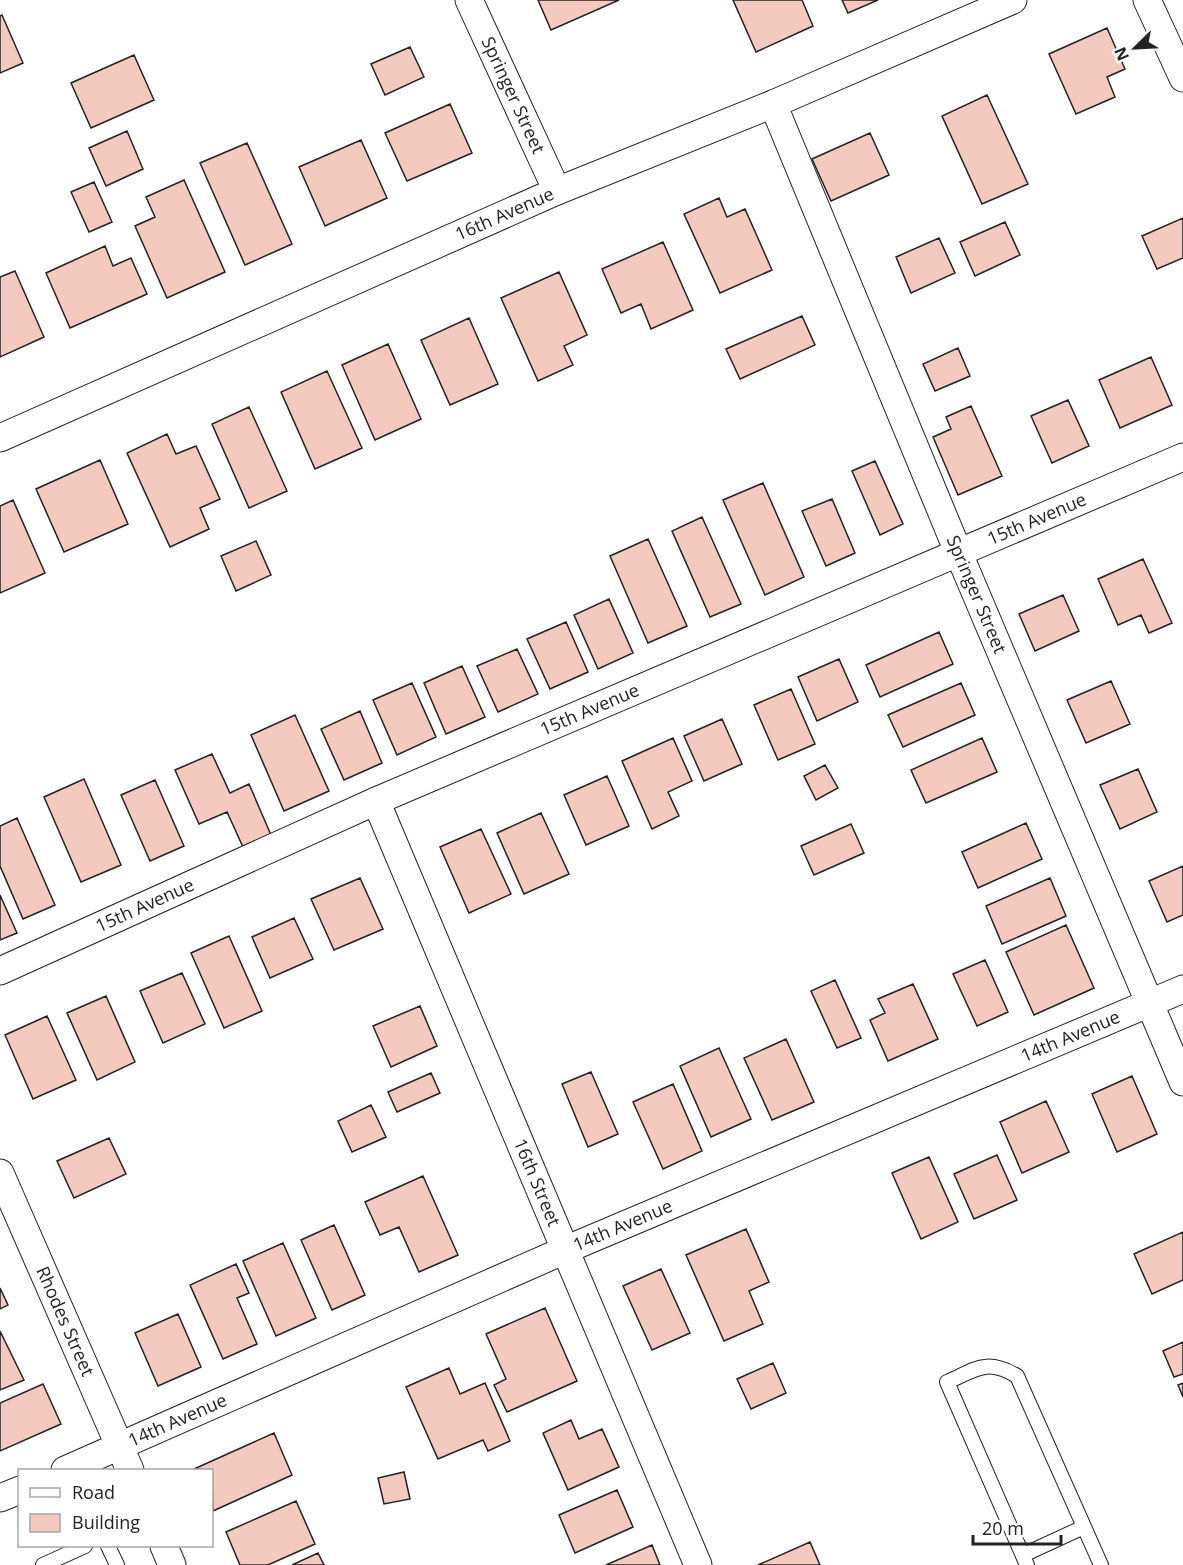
<svg xmlns="http://www.w3.org/2000/svg" width="1183" height="1565" font-family="'Open Sans',sans-serif">
	<style>
		.building { fill: #f3c9c0; stroke: #222; stroke-width: 1.5 }
		.lines { fill: none; stroke-linecap: round; stroke-linejoin: round }
		.service-casing { stroke: #222; stroke-width: 16 }
		.minor-casing { stroke: #222; stroke-width: 29 }
		.service { stroke: #fff; stroke-width: 14 }
		.minor { stroke: #fff; stroke-width: 27 }
		.labels { text-anchor: middle; stroke-width: 4.5; stroke-linejoin: round; paint-order: stroke }
		.street-label { font-size: 18px; fill: #222; stroke: #fff }
	</style>
	<rect width="100%" height="100%" fill="#fff"/>
	<path class="building" d="M538,0h81l-68,30z
		M733,0h69l11,26 -57,26z
		M842,0h36l-30,13z
		M2,15l21,48 -23,10v-57z
		M1107,28l18,41 -18,8 8,20 -39,17 -27,-60z
		M410,47l14,30 -39,18 -14,-31z
		M134,55l20,45 -63,28 -20,-45z
		M987,95l41,89 -46,20 -40,-88z
		M450,104l22,49 -65,28 -22,-48z
		M127,131l16,38 -37,17 -17,-38z
		M870,133l19,42 -58,26 -19,-42z
		M361,140l26,58 -62,28 -26,-59z
		M247,143l45,101 -47,21 -45,-102z
		M184,180l41,92 -58,26 -32,-72 20,-9 -9,-20z
		M94,182l18,40 -23,10 -18,-40z
		M719,198l8,19 18,-8 27,61 -52,23 -36,-79z
		M1183,218v40l-26,11 -15,-33z
		M1005,222l15,33 -45,21 -15,-34z
		M939,238l16,35 -44,20 -15,-36z
		M663,242l30,68 -42,19 -10,-25 -20,9 -19,-44z
		M105,246l8,20 18,-8 16,36 -77,34 -24,-55z
		M15,271l29,66 -44,20v-80z
		M559,272l28,63 -23,11 9,19 -35,16 -37,-83z
		M802,316l13,29 -75,34 -14,-30z
		M469,318l29,66 -48,21 -29,-65z
		M388,344l33,75 -46,21 -33,-75z
		M958,348l12,28 -35,15 -12,-27z
		M1151,357l21,48 -52,23 -21,-48z
		M327,371l35,77 -47,21 -34,-77z
		M1068,400l21,46 -37,17 -21,-47z
		M971,406l31,70 -44,19 -25,-58 18,-8 -5,-12z
		M249,407l38,84 -38,17 -37,-84z
		M167,434l9,20 20,-8 24,53 -20,9 9,21 -39,18 -43,-94z
		M100,460l28,64 -64,28 -28,-63z
		M875,461l28,63 -23,11 -28,-64z
		M763,483l41,94 -39,18 -42,-95z
		M832,499l23,54 -29,13 -24,-55z
		M13,500l32,73 -45,20v-87z
		M702,517l39,87 -31,13 -38,-86z
		M648,539l39,87 -39,17 -38,-87z
		M256,541l15,34 -35,16 -15,-35z
		M1143,559l29,64 -23,10 -8,-18 -23,10 -20,-46z
		M1063,595l16,36 -44,20 -16,-37z
		M609,599l24,54 -35,16 -24,-54z
		M566,622l22,50 -38,17 -23,-50z
		M939,632l14,32 -73,33 -14,-32z
		M517,649l21,45 -40,18 -21,-46z
		M839,659l19,43 -41,19 -19,-44z
		M462,666l23,51 -39,17 -22,-51z
		M1111,681l19,43 -44,19 -19,-43z
		M412,683l24,54 -39,18 -24,-55z
		M961,683l14,32 -72,32 -15,-32z
		M791,689l24,55 -37,16 -24,-55z
		M360,711l22,52 -38,17 -23,-51z
		M295,715l34,76 -45,20 -33,-76z
		M722,719l20,45 -38,17 -20,-45z
		M673,738l19,43 -24,11 11,24 -27,13 -30,-68z
		M982,738l15,34 -71,31 -15,-33z
		M212,754l18,39 19,-9 22,51 -28,12 -16,-35 -28,12 -24,-54z
		M825,765l13,23 -22,12 -12,-24z
		M1138,769l19,43 -37,17 -20,-44z
		M607,776l22,50 -43,19 -22,-50z
		M84,779l37,86 -40,17 -37,-85z
		M155,780l29,66 -34,15 -29,-66z
		M541,813l28,61 -45,20 -27,-61z
		M17,818l38,87 -32,14 -23,-53v-40z
		M1026,823l16,36 -64,29 -16,-36z
		M851,824l13,29 -50,22 -13,-29z
		M481,829l30,65 -42,19 -29,-66z
		M1183,866v49l-16,7 -18,-41z
		M360,878l23,51 -49,21 -23,-51z
		M1050,878l16,38 -64,28 -16,-38z
		M0,895l17,38 -17,7z
		M294,918l19,41 -43,19 -18,-41z
		M1066,925l28,63 -60,27 -28,-63z
		M229,936l33,75 -38,17 -33,-75z
		M985,960l23,52 -31,14 -24,-52z
		M182,973l23,51 -42,19 -23,-52z
		M835,980l26,58 -24,10 -26,-57z
		M913,984l25,55 -50,22 -18,-41 15,-7 -7,-14z
		M106,996l29,66 -38,18 -30,-67z
		M420,1006l17,40 -46,21 -18,-41z
		M47,1016l29,64 -43,19 -28,-64z
		M786,1039l28,63 -42,18 -28,-62z
		M719,1048l32,71 -40,18 -31,-71z
		M591,1072l27,62 -30,13 -26,-63z
		M431,1073l9,20 -43,19 -9,-20z
		M1132,1076l25,58 -40,18 -25,-58z
		M673,1084l29,67 -39,18 -30,-67z
		M1046,1101l23,51 -47,21 -22,-51z
		M371,1105l15,32 -34,15 -14,-31z
		M109,1138l17,36 -52,24 -17,-37z
		M997,1155l20,45 -43,19 -20,-45z
		M929,1157l29,65 -37,17 -29,-66z
		M423,1176l35,79 -39,17 -20,-45 -19,8 -15,-33z
		M334,1225l31,70 -33,15 -31,-70z
		M746,1229l23,53 -20,9 14,33 -39,17 -38,-86z
		M1183,1232v48l-31,14 -18,-40z
		M283,1243l33,75 -40,18 -33,-75z
		M236,1264l13,29 -12,5 20,46 -34,15 -33,-74z
		M661,1269l29,64 -38,17 -29,-64z
		M0,1288l8,17 -8,4z
		M545,1308l32,73 -70,31 -13,-27 12,-6 -20,-45z
		M178,1314l23,53 -43,19 -23,-53z
		M0,1331l24,49 -24,10z
		M1183,1342v32l-9,3 -11,-26z
		M773,1363l13,30 -35,16 -14,-30z
		M449,1368l11,26 25,-11 25,58 -22,10 -5,-11 -45,19 -32,-72z
		M1183,1383v14l-5,-12z
		M43,1384l18,40 -61,27v-48z
		M571,1420l8,19 23,-10 17,38 -51,23 -25,-57z
		M274,1433l18,42 -79,36 -1,-41 -18,-1z
		M404,1472l6,27 -26,5 -6,-26z
		M617,1490l16,37 -58,26 -16,-38z
		M296,1501l19,43 -47,21h-28l-14,-33z
		M810,1542l10,23h-62z
		M652,1545l8,20h-54z
		M318,1553l6,12h-32z"/>
	<g class="lines">
		<defs>
			<path id="service" d="M108,1546l9,19
				M1023,1555l61,-28
				M43,1565l42,-19
				M1027,1565l-80,-183c30,-13 39,-24 70,-6l84,189"/>
			<g id="minor">
				<path id="s1" d="M469,0l88,191"/>
				<path d="M1147,0l36,78"/>
				<path id="s2" d="M773,104l186,450 224,528"/>
				<path id="s3" d="M0,438l557,-247 216,-87 240,-104"/>
				<path id="s4" d="M376,801l322,764"/>
				<path id="s5" d="M0,971l376,-170 807,-344"/>
				<path id="s6" d="M0,1173l130,297"/>
				<path id="s7" d="M65,1470l500,-220 618,-261"/>
				<path d="M0,1498l20,-8"/>
				<path d="M164,1546l8,19"/>
			</g>
		</defs>
		<use href="#service" class="service-casing"/>
		<use href="#minor" class="minor-casing"/>
		<use href="#service" class="service"/>
		<use href="#minor" class="minor"/>
	</g>
	<g class="labels">
		<g class="street-label">
			<text dy="6" stroke="none"><textPath href="#s1" startOffset="105">Springer Street</textPath></text>
			<text dy="6" stroke="none"><textPath href="#s3" startOffset="552">16th Avenue</textPath></text>
			<text dy="6" stroke="none"><textPath href="#s5" startOffset="1131">15th Avenue</textPath></text>
			<text dy="6" stroke="none"><textPath href="#s2" startOffset="531">Springer Street</textPath></text>
			<text dy="6" stroke="none"><textPath href="#s5" startOffset="645">15th Avenue</textPath></text>
			<text dy="6" stroke="none"><textPath href="#s5" startOffset="159">15th Avenue</textPath></text>
			<text dy="6" stroke="none"><textPath href="#s7" startOffset="1095">14th Avenue</textPath></text>
			<text dy="6" stroke="none"><textPath href="#s4" startOffset="414">16th Street</textPath></text>
			<text dy="6" stroke="none"><textPath href="#s7" startOffset="609">14th Avenue</textPath></text>
			<text dy="6" stroke="none"><textPath href="#s6" startOffset="162">Rhodes Street</textPath></text>
			<text dy="6" stroke="none"><textPath href="#s7" startOffset="123">14th Avenue</textPath></text>
		</g>
	</g>
	<rect x="18" y="1469" width="195" height="78" fill="#ffffff" stroke="#a7a7a7" stroke-width="1.5"/>
	<rect x="30" y="1488" width="30" height="9" fill="#ffffff" stroke="#a7a7a7" stroke-width="1.5"/>
	<text x="72" y="1499" font-size="18" fill="#222222">Road</text>
	<rect x="30" y="1514" width="30" height="18" fill="#f3c9c0" stroke="#a7a7a7" stroke-width="1.5"/>
	<text x="72" y="1529" font-size="18" fill="#222222">Building</text>
	<g transform="translate(1135 48) rotate(246)" stroke="#ffffff" stroke-width="4.5" paint-order="stroke">
	<path d="M0-4.5L10 22L0 15L-10 22Z" fill="#222222"/>
	<text y="-9" font-size="16" font-weight="bold" text-anchor="middle" fill="#222222">N</text>
	</g>
	<path d="M973 1535v9h88v-9" fill="none" stroke="#222222" stroke-width="3"/>
	<text x="982" y="1535" font-size="18" fill="#222222" stroke="#ffffff" stroke-width="4.5" paint-order="stroke">20 m</text>
</svg>
